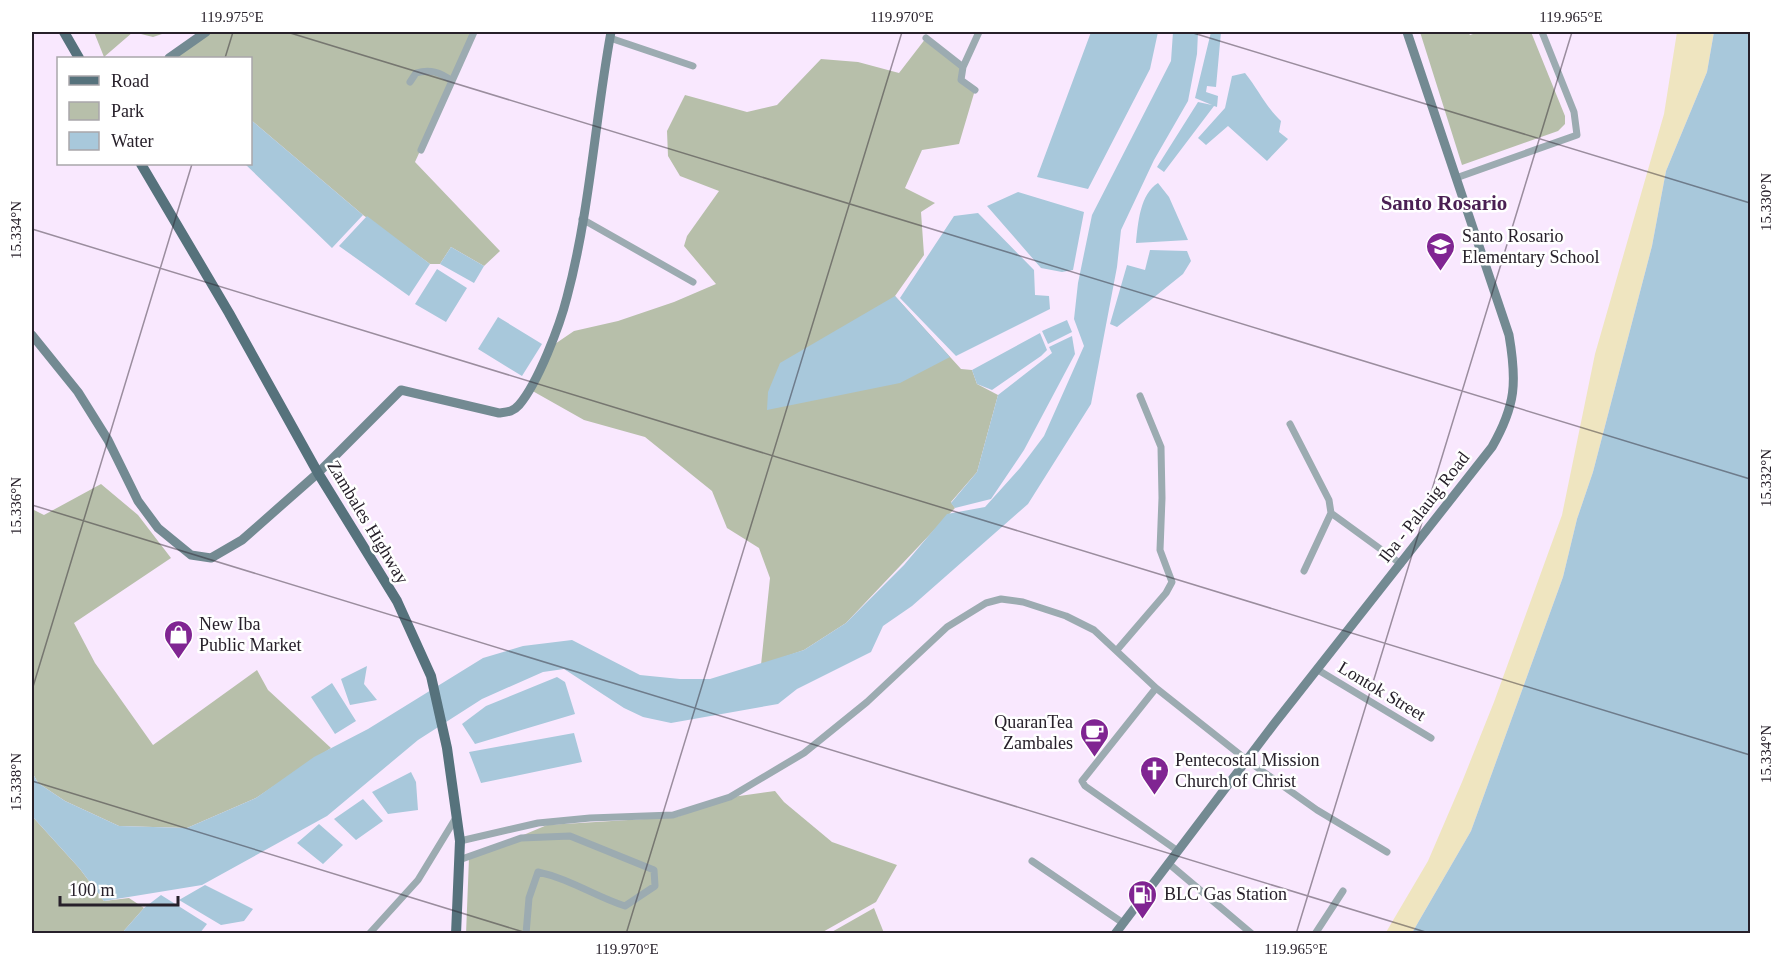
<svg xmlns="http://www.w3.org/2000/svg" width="1782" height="965" font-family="'Times New Roman',serif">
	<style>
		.green { fill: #b7bfaa }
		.sand { fill: #efe5c0 }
		.water { fill: #a8c8db }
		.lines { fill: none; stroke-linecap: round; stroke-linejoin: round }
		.street { stroke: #9cabb1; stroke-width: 7 }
		.secondary { stroke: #738a92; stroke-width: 9 }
		.primary { stroke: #56727c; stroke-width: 10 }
		.ticks { fill: none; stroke: #27202a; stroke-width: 1.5; stroke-opacity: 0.45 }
		.labels { text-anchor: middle; stroke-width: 5; stroke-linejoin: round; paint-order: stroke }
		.poi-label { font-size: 18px; fill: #27202a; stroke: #fff; text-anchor: start }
		.street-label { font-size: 18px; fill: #27202a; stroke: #fff }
		.quarter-label { font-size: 21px; font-weight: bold; fill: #4a1f53; stroke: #fff }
		.neatline { fill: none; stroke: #27202a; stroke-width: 2 }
		.ticks-label { font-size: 15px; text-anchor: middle; fill: #27202a }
	</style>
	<rect width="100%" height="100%" fill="#f9e8fe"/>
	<path class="green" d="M94,32h74l-15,5 -20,-5 -29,25z
		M206,32h268l-59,130 85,89 -16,15 -33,-19 -11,17h-10l-67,-49 -112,-95 -1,-62h-81z
		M1420,32h48l2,3 9,-3h52l34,84v8l-7,7 -96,34z
		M926,38l37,29 -2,13 14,10 -16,54 -37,6 -17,38 30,15 -14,9 3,43 -29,41 66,73 11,1 5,14 21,11 -21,77 -26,30 4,6 -109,115 -42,27 -43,15 9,-87 -11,-30 -32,-20 -15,-37 -67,-54 -61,-17 -55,-31 20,-41 25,-17 44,-10 56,-19 42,-18 -32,-38 3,-10 32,-45 -39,-15 -12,-20 -1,-25 18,-36 62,17 30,-7 44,-46 37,3 41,11z
		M101,484l37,31 33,43 -97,65 21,40 58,82 104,-75 11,20 63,58 -75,50 -69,30 -68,-2 -54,-25 -27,-18 -6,-11v-263l12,6z
		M775,791l9,11 48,40 65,23 -21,37 -55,31 -355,1 3,-76 78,-33 130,-8 55,-20z
		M32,816l48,53 24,32 25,-3 15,10 -22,25h-90z
		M874,908l10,25h-54z"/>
	<path class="sand" d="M1677,32h37l-7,40 -41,99 -14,75 -59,226 -16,47 -14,58 -92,254 -59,102 -27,1 43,-73 34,-79 32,-80 68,-187 33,-161 69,-240z"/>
	<path class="water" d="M1091,32h67l-8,37 -62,120 -51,-12z
		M1173,32h25l-1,22 -9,47 -34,59 -33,70 -4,37 -26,137 -63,100 -116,102 -29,20 -12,26 -74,37 -19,15 -107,19 -28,-6 -19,-9 -60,-39 -21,3 -61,27 -64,41 -91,76 -125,69 -98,16 -24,-32 -48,-53v-44l6,11 27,18 54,25 68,2 69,-30 58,-41 54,-28 115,-71 40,-12 49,-6 68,35 40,4h30l94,-29 42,-27 58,-58 43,-51 38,-7 35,-39 24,-32 40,-90 -10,-27 4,-36 14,-68 79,-154z
		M1211,32h10l-5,55 -9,-1 -1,6 12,4 -1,11 -3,-1 -50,66 -7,-5 41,-65 14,3 -17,-7z
		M1714,32h36v901h-338l59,-102 92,-254 14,-58 16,-47 59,-226 14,-75 41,-99z
		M1245,73c13,16 21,34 36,48l-2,11 9,7 -21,22 -39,-35 -22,19 -8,-7 27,-30 7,-32z
		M251,120l112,95 -31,33 -87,-84h5z
		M1158,183l11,14 19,43 -52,3c2,-20 4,-49 22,-60z
		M1018,192l66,20 -11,58 -11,2 -21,-4 -54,-62z
		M978,213l56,57 1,25 14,1 1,13 -94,47 -56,-58 54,-82z
		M367,216l63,48 -21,32 -70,-50z
		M451,247l33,19 -10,17 -34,-19z
		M1150,250l37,1 4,10 -8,13 -66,53 -7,-3 17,-59 18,5z
		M437,269l30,19 -21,34 -31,-18z
		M895,296l55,61 -50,26 -133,27 1,-18 12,-29z
		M498,317l44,27 -20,32 -44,-27z
		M1067,320l5,12 -24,12 -6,-13z
		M1040,333l7,17 -6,6 -49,34 -15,-6 -5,-14z
		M1072,336l3,18 -51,96 -33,49 -36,9 -4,-5 26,-31 21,-77 54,-42 -3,-6z
		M367,666l-3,18 13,16 -27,5 -9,-26z
		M557,677l8,5 10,32 -100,30 -13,-20 24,-18z
		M332,683l24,38 -21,13 -24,-37z
		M574,733l8,29 -101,21 -12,-31z
		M411,772l5,10 2,28 -30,4 -16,-22z
		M363,799l20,22 -27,19 -22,-21z
		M319,824l24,21 -20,19 -26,-21z
		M205,885l48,24 -9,12 -23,4 -42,-25z
		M161,895l46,29 -7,9h-78l22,-25z"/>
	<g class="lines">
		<path class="street" d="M610,38l83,28
			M926,38l37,29
			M410,82l6,-9c14,-4 24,-1 36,8
			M975,90l-14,-10 2,-13 16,-35
			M421,150l53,-118
			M1456,178l121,-43 -3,-23 -32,-80
			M582,219l111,63
			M1290,424l39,76 2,13 70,51
			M1304,571l27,-58
			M1117,650l49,-57 6,-11 -12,-32 2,-52 -1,-51 -21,-51
			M1318,670l113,68
			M1156,688l-74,93 3,5 93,65
			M460,841l78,-18 52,-5 83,-3 57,-18 74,-44 63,-51 80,-75 39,-24 15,-4 22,3 43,14 28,14 62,58 92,73 69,49 70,42
			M459,860l62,-22 49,-2 84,34 1,16 -30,20c-31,-10 -54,-27 -87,-34l-9,26 -3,36
			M1032,861l91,62
			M1168,863l84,71
			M369,934l49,-54 39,-64
			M1315,934l28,-43"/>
		<path class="secondary" d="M169,58l37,-26
			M32,335l46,57 30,48 30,61 20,27 33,27 20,3 31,-18 76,-67 83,-83 98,23c8,-1 14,-1 20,-8 19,-22 41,-80 48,-108 23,-86 28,-178 44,-265
			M1115,934l159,-210 218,-277c24,-42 25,-65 17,-112l-102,-303"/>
		<path class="primary" d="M64,32l15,26
			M141,164l88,149 89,160 79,128 34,75 16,72 13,93 -4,93"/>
	</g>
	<path class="ticks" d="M287,32l1463,447M1190,32l560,171M225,58l8,-26M32,229l1718,526M32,505l1400,429M32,690l160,-526M32,781l498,153M626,934l276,-902M1296,934l276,-902"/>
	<defs>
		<symbol id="school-pin" viewBox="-11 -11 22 30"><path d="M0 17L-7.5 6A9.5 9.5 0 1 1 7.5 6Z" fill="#802592" stroke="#fff"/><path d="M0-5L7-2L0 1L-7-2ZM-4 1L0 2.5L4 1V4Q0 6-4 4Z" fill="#fff"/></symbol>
		<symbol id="shop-pin" viewBox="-11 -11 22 30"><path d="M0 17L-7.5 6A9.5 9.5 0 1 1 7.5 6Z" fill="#802592" stroke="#fff"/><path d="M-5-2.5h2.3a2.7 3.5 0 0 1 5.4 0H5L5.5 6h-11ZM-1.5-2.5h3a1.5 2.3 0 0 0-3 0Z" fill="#fff"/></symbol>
		<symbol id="cafe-pin" viewBox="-11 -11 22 30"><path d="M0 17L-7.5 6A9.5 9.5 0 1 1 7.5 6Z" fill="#802592" stroke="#fff"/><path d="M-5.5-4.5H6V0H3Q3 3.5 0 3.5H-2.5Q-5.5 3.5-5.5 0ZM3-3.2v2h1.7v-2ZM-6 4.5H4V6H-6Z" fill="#fff"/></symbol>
		<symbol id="church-pin" viewBox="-11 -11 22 30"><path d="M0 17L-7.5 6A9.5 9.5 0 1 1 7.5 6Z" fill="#802592" stroke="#fff"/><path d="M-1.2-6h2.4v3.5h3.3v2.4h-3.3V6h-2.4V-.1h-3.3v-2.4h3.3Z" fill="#fff"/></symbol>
		<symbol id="fuel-pin" viewBox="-11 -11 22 30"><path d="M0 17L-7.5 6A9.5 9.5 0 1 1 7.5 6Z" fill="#802592" stroke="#fff"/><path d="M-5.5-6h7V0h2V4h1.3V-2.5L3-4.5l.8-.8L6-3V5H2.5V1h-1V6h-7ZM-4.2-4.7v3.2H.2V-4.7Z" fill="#fff"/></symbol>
	</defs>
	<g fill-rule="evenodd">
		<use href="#school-pin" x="1424" y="230" width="33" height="45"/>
		<use href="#shop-pin" x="162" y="618" width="33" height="45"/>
		<use href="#cafe-pin" x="1078" y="716" width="33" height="45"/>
		<use href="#church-pin" x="1138" y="754" width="33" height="45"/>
		<use href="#fuel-pin" x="1126" y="878" width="33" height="45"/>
	</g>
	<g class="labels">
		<g class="poi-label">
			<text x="1462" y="242">Santo Rosario<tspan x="1462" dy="21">Elementary School</tspan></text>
			<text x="199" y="630">New Iba<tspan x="199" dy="21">Public Market</tspan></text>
			<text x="1073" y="728" text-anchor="end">QuaranTea<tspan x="1073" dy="21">Zambales</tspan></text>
			<text x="1175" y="766">Pentecostal Mission<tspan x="1175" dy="21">Church of Christ</tspan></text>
			<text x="1164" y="900">BLC Gas Station</text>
		</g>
		<g class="street-label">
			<text transform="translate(1424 507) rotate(-52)" y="6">Iba - Palauig Road</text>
			<text transform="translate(368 522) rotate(59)" y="6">Zambales Highway</text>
			<text transform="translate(1382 691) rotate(31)" y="6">Lontok Street</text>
		</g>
		<g class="quarter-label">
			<text x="1444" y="210">Santo Rosario</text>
		</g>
	</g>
	<rect width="1782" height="965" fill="none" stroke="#ffffff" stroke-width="66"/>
	<rect x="57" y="57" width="195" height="108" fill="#ffffff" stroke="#a9a6aa" stroke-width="1.5"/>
	<rect x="69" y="76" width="30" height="9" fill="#56727c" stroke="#a9a6aa" stroke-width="1.5"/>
	<text x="111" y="87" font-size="18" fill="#27202a">Road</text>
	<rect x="69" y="102" width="30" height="18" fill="#b7bfaa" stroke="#a9a6aa" stroke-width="1.5"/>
	<text x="111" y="117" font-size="18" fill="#27202a">Park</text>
	<rect x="69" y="132" width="30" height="18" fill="#a8c8db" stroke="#a9a6aa" stroke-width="1.5"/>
	<text x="111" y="147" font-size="18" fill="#27202a">Water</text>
	<path d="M60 896v9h118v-9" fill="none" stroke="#27202a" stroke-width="3"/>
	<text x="69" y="896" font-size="18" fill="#27202a" stroke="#ffffff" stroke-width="4.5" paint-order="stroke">100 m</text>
	<rect x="33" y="33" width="1716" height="899" class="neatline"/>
	<g class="ticks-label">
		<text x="232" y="22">119.975°E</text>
		<text x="902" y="22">119.970°E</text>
		<text x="1571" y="22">119.965°E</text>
		<text transform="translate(1766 202) rotate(-90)" y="5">15.330°N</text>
		<text transform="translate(16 230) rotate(-90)" y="5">15.334°N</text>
		<text transform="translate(1766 478) rotate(-90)" y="5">15.332°N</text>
		<text transform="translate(16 506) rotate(-90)" y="5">15.336°N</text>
		<text transform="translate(1766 754) rotate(-90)" y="5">15.334°N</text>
		<text transform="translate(16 782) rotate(-90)" y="5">15.338°N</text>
		<text x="627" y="954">119.970°E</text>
		<text x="1296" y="954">119.965°E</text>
	</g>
</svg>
